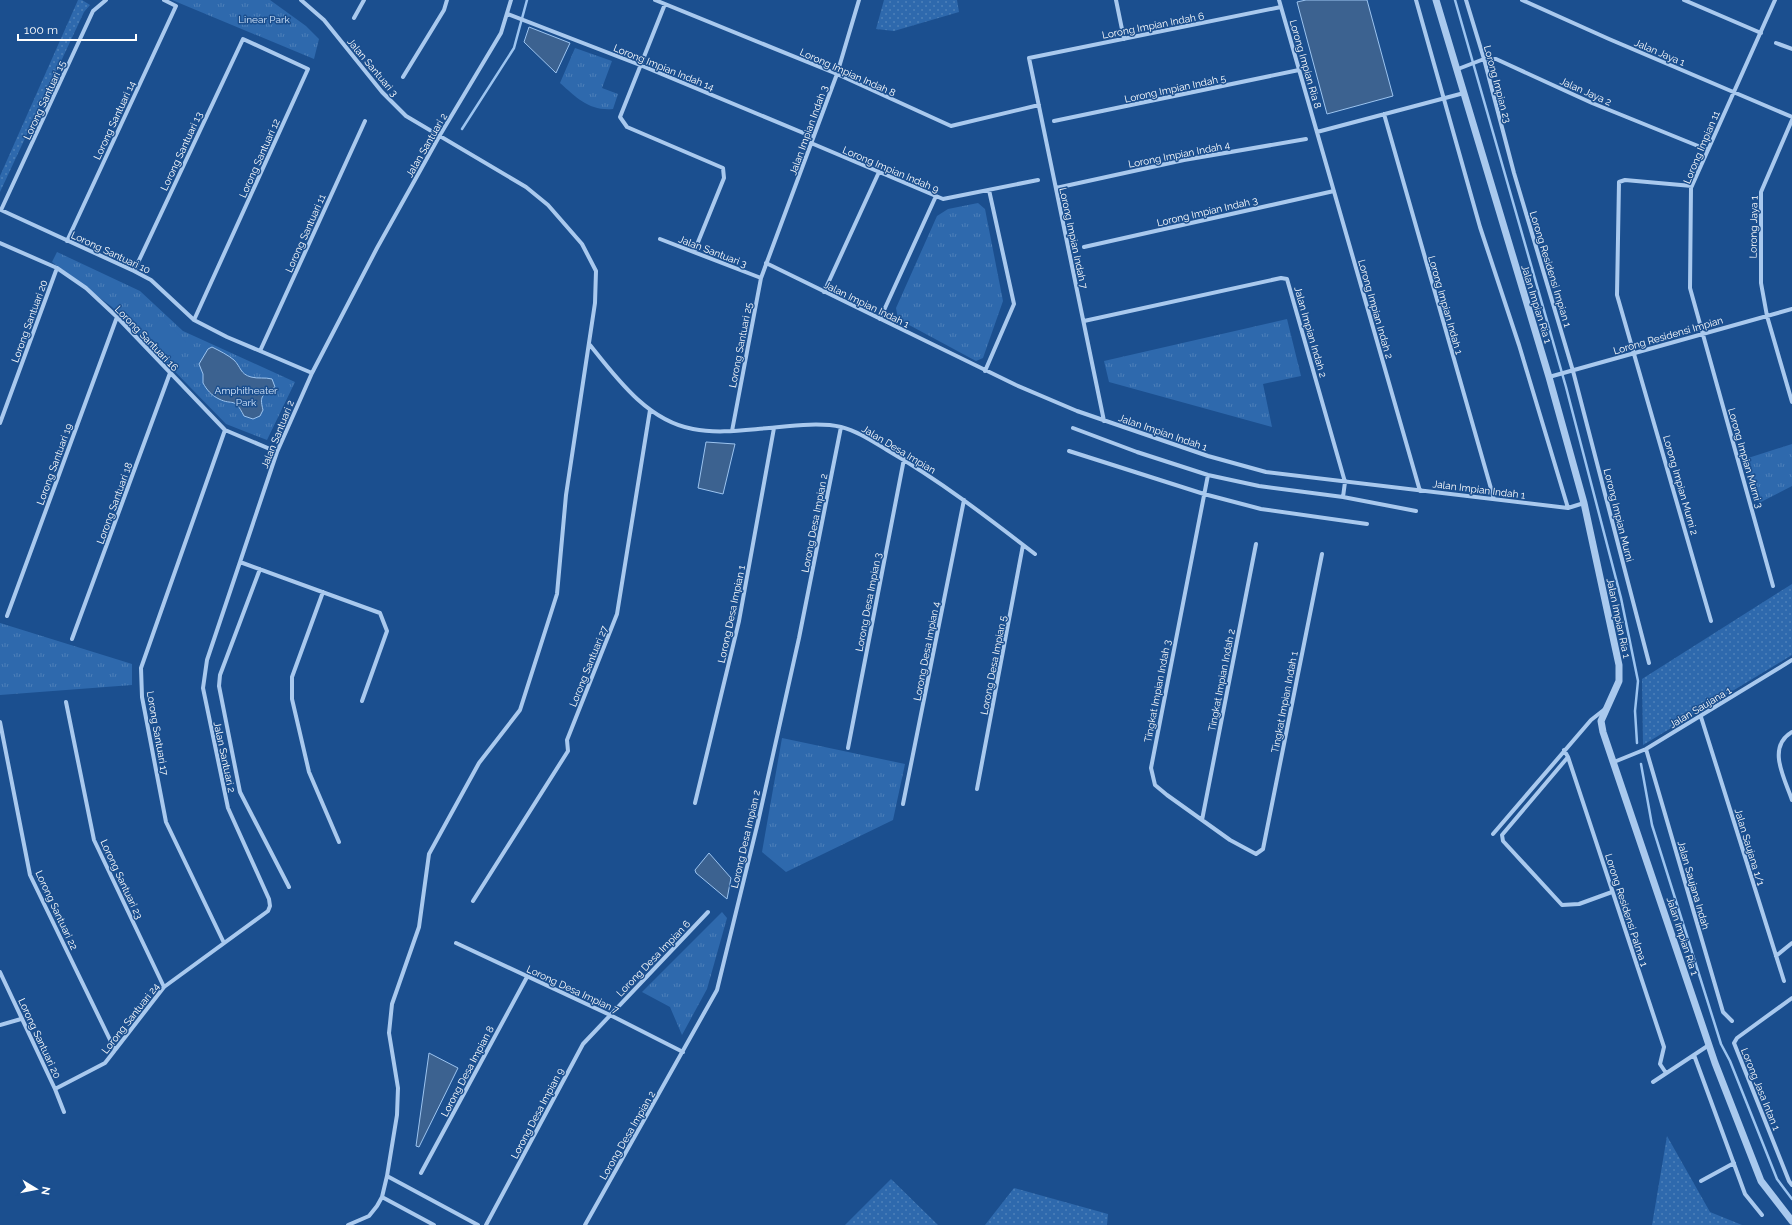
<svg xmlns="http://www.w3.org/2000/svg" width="1792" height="1225" font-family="Raleway,sans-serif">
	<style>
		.grass { fill: url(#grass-dots) }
		.park { fill: url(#park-tufts) }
		.pitch { fill: #2e69ad }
		.water { fill: #3c6290; stroke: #9cc4f0 }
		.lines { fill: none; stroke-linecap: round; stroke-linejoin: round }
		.stream { stroke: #9cc4f0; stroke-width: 2.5 }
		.minor { stroke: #a9c9ee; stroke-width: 4 }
		.tertiary { stroke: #a9c9ee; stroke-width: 7 }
		.labels { text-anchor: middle; stroke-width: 3; stroke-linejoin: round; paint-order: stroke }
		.park-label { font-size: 10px; fill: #cfe3fa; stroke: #1b4f8f }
		.street-label { font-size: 10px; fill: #fff; stroke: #1b4f8f }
	</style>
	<defs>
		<pattern id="grass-dots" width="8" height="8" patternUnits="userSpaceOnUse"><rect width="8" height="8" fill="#2e69ad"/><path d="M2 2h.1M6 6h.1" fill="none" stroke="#4d80b9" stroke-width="1.8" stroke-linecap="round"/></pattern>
		<pattern id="park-tufts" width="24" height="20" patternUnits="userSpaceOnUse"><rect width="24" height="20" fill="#2e69ad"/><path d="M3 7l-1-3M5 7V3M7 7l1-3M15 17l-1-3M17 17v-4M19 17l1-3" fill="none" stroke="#4d80b9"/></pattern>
	</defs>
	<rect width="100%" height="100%" fill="#1b4f8f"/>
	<path class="grass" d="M78,0h4l8,5 -6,7 -84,180v-16z
		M884,0h73l2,12 -65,19 -18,-2z
		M1792,584v71l-149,90 -1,-66z
		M1667,1136l43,76 32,13h-90z
		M891,1179l47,46h-93z
		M1014,1188l94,26 -1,11h-122z"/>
	<path class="park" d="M172,0h98l36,26 13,13 -5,20z
		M575,48l37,13 -10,27 16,6 -5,15c-24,2 -36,-11 -53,-26z
		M978,203l7,6 18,92 -20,57 -7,3 -78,-42 -2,-11 41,-92 11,-7z
		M57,252l83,39 43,40 112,51 -28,58 -41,-16 -114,-117 -60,-45z
		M1287,319l14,57 -38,8 9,43 -163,-45 -5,-21z
		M1792,444v42l-33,17 -14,-44z
		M0,623l132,41v21l-132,10z
		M782,738l123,26 -12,56 -107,52 -24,-20z
		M722,912l5,6 -20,71 -25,46 -12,-28 -28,-15z"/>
	<path class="pitch" d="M162,318l24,24 -13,14 -24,-25z"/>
	<path class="water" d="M1306,0h61l26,96 -66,18 -30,-112z
		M529,27l41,16 -14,30 -32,-31z
		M212,347c8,4 16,8 22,13 7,7 6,14 17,17 7,2 14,0 21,2l3,8c-12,9 -16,7 -12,23l-3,6 -7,3 -9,-3c-10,-20 -11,-10 -25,-17 -8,-4 -12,-9 -16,-16v-9l-4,-10 9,-15z
		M706,442l29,2 -12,50 -25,-6z
		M709,853l22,25 -4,21 -31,-26 -1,-3z
		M429,1053l29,15 -39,79 -3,-1z"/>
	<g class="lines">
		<path class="stream" d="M1455,0l111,387 55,211 17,83 -3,30 2,32
			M462,129l52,-81 13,-48
			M1641,764l11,61 69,219 9,17 47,118 15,20"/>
		<path class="minor" d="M106,0l-13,11 -92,199 133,61 17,9 43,40 33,17 85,36
			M301,0l23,20 58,72 24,24 120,71 22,18 34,39 14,27 -1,32 -29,192 -9,99 -37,116 -41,53 -50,91 -10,73 -27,77 -3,29 9,55 -1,27 -10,61 -5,21 -5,9 -8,10 -21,9
			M655,0l182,74 114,52 88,-21
			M1116,0l8,39
			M1279,0l141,491
			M1416,0l64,227 39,118 49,163
			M1466,0l18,59 30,114 59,198 76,292
			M1522,0l87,39 183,78
			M1684,0l77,33
			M665,4l-45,113 7,10 96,41 1,10 -30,74
			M508,14l132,51 173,72
			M354,18l10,-18
			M1776,43l16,6
			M1458,69l26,-10h12l96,44 116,47
			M403,77l41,-67 3,-10
			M1384,114l110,385
			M1792,120l-31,72v91l6,33 25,86
			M1054,121l245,-51
			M1317,132l147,-39
			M811,143l132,56 95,-19
			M1692,186l-67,-6 -6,2 -2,113 94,326
			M1056,188l128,-28 122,-21
			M660,239l101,39
			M67,241l109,-235 -12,-6
			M0,243l57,25 29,20 31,29 108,113 52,22
			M1084,247l250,-56
			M766,263l250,122 61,26 131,45 58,16 302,36 16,-5
			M134,271l109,-232 65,30 -114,251
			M824,292l55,-120
			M880,319l56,-123
			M1084,321l197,-43 6,1 58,203 -2,15
			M590,345c27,34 58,76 103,84 25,5 51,1 76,-1 21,-2 51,-6 72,-1 16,4 31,14 46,23 52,30 100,67 148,104
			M260,351l105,-230
			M985,371l29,-67 -25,-114
			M1549,377l243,-68
			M1104,421l-75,-363 252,-51
			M0,423l57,-155
			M1073,428l64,24 71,23 51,11 84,11 73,14
			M732,431l29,-153 76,-204 22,-74
			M1069,451l135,43 57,15 106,15
			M1208,475l-57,293 4,17 12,10 63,45 26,14 7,-5 59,-295
			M240,562l140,51 7,18 -25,70
			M260,569l-40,106 -1,11 21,106 49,95
			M1773,586l-83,-298 1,-100 84,-188
			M323,592l-31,85v22l17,73 30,70
			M7,616l110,-299
			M72,639l98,-266
			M66,702l28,138 70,147
			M1701,717l83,264
			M0,722l30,153 85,175
			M1792,732c-26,15 -7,47 0,68
			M848,748l56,-289
			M1646,749l77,263 9,9
			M1564,750l4,7 96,290 -4,17 6,9
			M1568,757l-66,78 1,6 59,64 17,-1 33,-12
			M1614,762l32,-13 146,-89
			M977,789l46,-244
			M695,803l44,-182 35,-193
			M903,804l61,-304
			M1202,820l54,-276
			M1493,834l98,-114 14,-11
			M473,901l95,-150 -1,-11 50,-126 33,-204
			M224,943l-58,-121 -24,-125 -1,-29 84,-238
			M456,943l154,72 73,37
			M1776,956l16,-13
			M0,972l55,117 9,23
			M1792,998l-55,40 -3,5 55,138 3,4
			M0,1025l21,-6
			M1694,1055l51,139 17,21
			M1653,1082l56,-37
			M55,1089l50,-26 59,-76 104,-76 2,-5 -1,-7 -41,-91 -25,-120 4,-28 70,-208 35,-79 65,-125 63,-113 61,-102 10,-33
			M421,1173l106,-196
			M387,1176l91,49
			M1701,1181l33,-18
			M382,1197l52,28
			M486,1225l97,-181 125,-132
			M585,1225l132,-235 41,-168 41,-184 42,-211"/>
		<path class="tertiary" d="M1436,0l113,377 35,126 35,162v16l-18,40 2,11 112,331 46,118 31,40"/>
	</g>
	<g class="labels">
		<g class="park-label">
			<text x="264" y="23">Linear Park</text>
			<text x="246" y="394">Amphitheater<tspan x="246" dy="12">Park</tspan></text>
		</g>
		<g class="street-label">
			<text transform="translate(1153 25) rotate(-11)" y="4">Lorong Impian Indah 6</text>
			<text transform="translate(1660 52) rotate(23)" y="4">Jalan Jaya 1</text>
			<text transform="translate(1306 64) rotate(74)" y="4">Lorong Impian Ria 8</text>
			<text transform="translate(373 67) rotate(50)" y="4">Jalan Santuari 3</text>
			<text transform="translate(664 67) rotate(22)" y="4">Lorong Impian Indah 14</text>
			<text transform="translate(848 72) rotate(24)" y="4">Lorong Impian Indah 8</text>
			<text transform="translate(1498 84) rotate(75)" y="4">Lorong Impian 23</text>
			<text transform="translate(1175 88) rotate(-12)" y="4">Lorong Impian Indah 5</text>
			<text transform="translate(1586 91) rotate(24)" y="4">Jalan Jaya 2</text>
			<text transform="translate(44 100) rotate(-65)" y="4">Lorong Santuari 15</text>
			<text transform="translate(114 120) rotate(-65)" y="4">Lorong Santuari 14</text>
			<text transform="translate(808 130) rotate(-70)" y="4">Jalan Impian Indah 3</text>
			<text transform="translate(426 145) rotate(-60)" y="4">Jalan Santuari 2</text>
			<text transform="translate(1701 147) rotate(-67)" y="4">Lorong Impian 11</text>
			<text transform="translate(181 151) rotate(-65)" y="4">Lorong Santuari 13</text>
			<text transform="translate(1179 154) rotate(-11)" y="4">Lorong Impian Indah 4</text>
			<text transform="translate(259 158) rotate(-66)" y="4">Lorong Santuari 12</text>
			<text transform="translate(891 169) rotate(23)" y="4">Lorong Impian Indah 9</text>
			<text transform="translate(1207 211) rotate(-13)" y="4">Lorong Impian Indah 3</text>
			<text transform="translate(1753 227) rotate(-89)" y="4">Lorong Jaya 1</text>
			<text transform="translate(305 233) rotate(-66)" y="4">Lorong Santuari 11</text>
			<text transform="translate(1074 238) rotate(78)" y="4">Lorong Impian Indah 7</text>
			<text transform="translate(713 251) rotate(21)" y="4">Jalan Santuari 3</text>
			<text transform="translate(111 252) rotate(25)" y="4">Lorong Santuari 10</text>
			<text transform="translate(1551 269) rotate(73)" y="4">Lorong Residensi Impian 1</text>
			<text transform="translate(867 304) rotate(26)" y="4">Jalan Impian Indah 1</text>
			<text transform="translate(1537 304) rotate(73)" y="4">Jalan Impian Ria 1</text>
			<text transform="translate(1446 305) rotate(74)" y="4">Lorong Impian Indah 1</text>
			<text transform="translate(1376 309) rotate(74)" y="4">Lorong Impian Indah 2</text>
			<text transform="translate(29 321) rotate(-70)" y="4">Lorong Santuari 20</text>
			<text transform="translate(1311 332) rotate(74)" y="4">Jalan Impian Indah 2</text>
			<text transform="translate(1668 335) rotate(-16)" y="4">Lorong Residensi Impian</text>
			<text transform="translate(147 338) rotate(46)" y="4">Lorong Santuari 16</text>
			<text transform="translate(740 345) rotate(-79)" y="4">Lorong Santuari 25</text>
			<text transform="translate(1163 432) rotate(19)" y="4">Jalan Impian Indah 1</text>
			<text transform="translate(277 434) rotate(-68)" y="4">Jalan Santuari 2</text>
			<text transform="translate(899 449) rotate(31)" y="4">Jalan Desa Impian</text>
			<text transform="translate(1746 458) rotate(74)" y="4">Lorong Impian Murni 3</text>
			<text transform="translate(54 464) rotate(-70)" y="4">Lorong Santuari 19</text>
			<text transform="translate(1681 485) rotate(74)" y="4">Lorong Impian Murni 2</text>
			<text transform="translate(1479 489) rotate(7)" y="4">Jalan Impian Indah 1</text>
			<text transform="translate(114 503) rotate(-70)" y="4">Lorong Santuari 18</text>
			<text transform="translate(1619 515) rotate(76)" y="4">Lorong Impian Murni</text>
			<text transform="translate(814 523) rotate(-79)" y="4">Lorong Desa Impian 2</text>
			<text transform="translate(868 602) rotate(-79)" y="4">Lorong Desa Impian 3</text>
			<text transform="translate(731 614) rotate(-78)" y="4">Lorong Desa Impian 1</text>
			<text transform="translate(1619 618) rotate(78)" y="4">Jalan Impian Ria 1</text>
			<text transform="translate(926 651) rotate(-79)" y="4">Lorong Desa Impian 4</text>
			<text transform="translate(993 665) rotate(-79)" y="4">Lorong Desa Impian 5</text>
			<text transform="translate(588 666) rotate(-68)" y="4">Lorong Santuari 27</text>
			<text transform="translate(1221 680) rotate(-79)" y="4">Tingkat Impian Indah 2</text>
			<text transform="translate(1157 691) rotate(-79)" y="4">Tingkat Impian Indah 3</text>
			<text transform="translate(1284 702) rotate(-79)" y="4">Tingkat Impian Indah 1</text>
			<text transform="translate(1700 707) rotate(-31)" y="4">Jalan Saujana 1</text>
			<text transform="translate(158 733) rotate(80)" y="4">Lorong Santuari 17</text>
			<text transform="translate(225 757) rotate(78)" y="4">Jalan Santuari 2</text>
			<text transform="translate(745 839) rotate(-77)" y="4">Lorong Desa Impian 2</text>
			<text transform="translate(1750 847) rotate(73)" y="4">Jalan Saujana 1/1</text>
			<text transform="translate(122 879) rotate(65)" y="4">Lorong Santuari 23</text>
			<text transform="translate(1694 885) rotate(74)" y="4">Jalan Saujana Indah</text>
			<text transform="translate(57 910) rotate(65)" y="4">Lorong Santuari 22</text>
			<text transform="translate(1627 910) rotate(72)" y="4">Lorong Residensi Palma 1</text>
			<text transform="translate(1683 936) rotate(72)" y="4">Jalan Impian Ria 1</text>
			<text transform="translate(653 958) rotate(-46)" y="4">Lorong Desa Impian 6</text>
			<text transform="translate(573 989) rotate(25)" y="4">Lorong Desa Impian 7</text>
			<text transform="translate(130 1018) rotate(-52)" y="4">Lorong Santuari 24</text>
			<text transform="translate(40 1038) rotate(65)" y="4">Lorong Santuari 20</text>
			<text transform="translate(467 1071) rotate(-62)" y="4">Lorong Desa Impian 8</text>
			<text transform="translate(1761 1089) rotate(68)" y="4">Lorong Jasa Intan 1</text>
			<text transform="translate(537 1113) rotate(-62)" y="4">Lorong Desa Impian 9</text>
			<text transform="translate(627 1135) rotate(-60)" y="4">Lorong Desa Impian 2</text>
		</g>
	</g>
	<g transform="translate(36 1189) rotate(100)" stroke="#1b4f8f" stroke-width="3" paint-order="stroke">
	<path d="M0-3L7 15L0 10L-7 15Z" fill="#ffffff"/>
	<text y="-6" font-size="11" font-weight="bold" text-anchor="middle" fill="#ffffff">N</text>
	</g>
	<path d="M18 34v6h118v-6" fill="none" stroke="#ffffff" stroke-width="2"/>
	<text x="24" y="34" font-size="12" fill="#ffffff" stroke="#1b4f8f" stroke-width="3" paint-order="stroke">100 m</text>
</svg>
